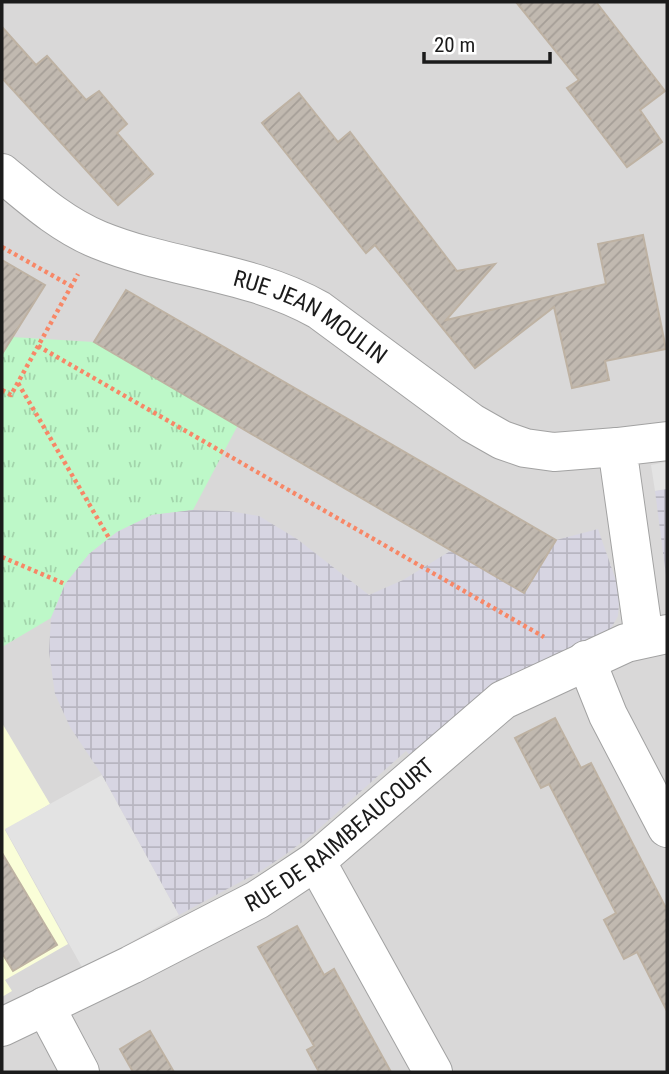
<svg xmlns="http://www.w3.org/2000/svg" width="669" height="1074" font-family="'Roboto Condensed',sans-serif">
	<style>
		.residential { fill: #d9d8d8 }
		.education { fill: #fafed8 }
		.park { fill: url(#park-tufts) }
		.parking { fill: #e3e3e3 }
		.plaza { fill: url(#plaza-grid) }
		.building { fill: url(#building-hatch); stroke: #beb2a3; stroke-width: 2 }
		.lines { fill: none; stroke-linecap: round; stroke-linejoin: round }
		.minor-casing { stroke: #a2a2a2; stroke-width: 40 }
		.path { stroke: #f78767; stroke-width: 4.5; stroke-dasharray: 3.5 3.5; stroke-linecap: butt }
		.minor { stroke: #fff; stroke-width: 38 }
		.labels { text-anchor: middle; stroke-width: 5; stroke-linejoin: round; paint-order: stroke }
		.street-label { font-size: 23px; fill: #1b1b1b; stroke: #fff }
	</style>
	<defs>
		<pattern id="park-tufts" width="24" height="20" patternUnits="userSpaceOnUse" patternTransform="scale(1.75)"><rect width="24" height="20" fill="#bdf8c8"/><path d="M3 7l-1-3M5 7V3M7 7l1-3M15 17l-1-3M17 17v-4M19 17l1-3" fill="none" stroke="#a2d4ab"/></pattern>
		<pattern id="plaza-grid" width="8" height="8" patternUnits="userSpaceOnUse" patternTransform="scale(1.75)"><rect width="8" height="8" fill="#d7d5e2"/><path d="M0 4h8M4 0v8" fill="none" stroke="#b8b6c1"/></pattern>
		<pattern id="building-hatch" width="6" height="6" patternUnits="userSpaceOnUse" patternTransform="scale(1.75)"><rect width="6" height="6" fill="#c1b9b0"/><path d="M-1 1l2-2M0 6l6-6M5 7l2-2" fill="none" stroke="#a59e97"/></pattern>
	</defs>
	<rect width="100%" height="100%" fill="#edeae1"/>
	<path class="residential" d="M2,2h665v1070h-665z"/>
	<path class="education" d="M2,723l48,81 -45,26 63,114 -63,36 7,11 -10,6z"/>
	<path class="park" d="M2,331l10,6 82,5 144,83 -45,85 -41,5 -35,17 -28,22 -23,30 -15,34 -49,29z"/>
	<path class="parking" d="M667,462v27l-12,2 -4,-26z
		M102,775l77,140 -96,54 -78,-140z"/>
	<path class="plaza" d="M667,489v94l-12,-92z
		M193,510l36,1 30,5 38,23 72,56 34,-15 49,-30 72,42 32,-52 42,-11 22,63 -2,24 -8,14 -195,130 -9,-9 -93,83 -31,23 -23,15 -80,43 -77,-140 -32,-48 -15,-33 -6,-42 2,-34 14,-34 24,-30 28,-22 35,-17z"/>
	<path class="building" d="M516,2h80l69,89 -25,19 22,32 -35,25 -60,-79 12,-8z
		M2,27l34,38 11,-9 39,44 13,-9 28,33 -10,9 36,41 -35,31 -116,-127z
		M299,93l39,49 12,-10 107,139 38,-7 -49,56 160,-36 -8,-40 45,-9 23,114 -61,12 4,19 -37,8 -18,-81 -79,61 -100,-123 -9,8 -104,-130z
		M2,260l43,25 -43,69z
		M126,290l430,250 -32,53 -430,-251z
		M555,718l26,50 10,-5 76,147v101l-30,-59 -13,7 -20,-39 12,-7 -67,-129 -8,4 -26,-50z
		M2,853l55,92 -44,26 -11,-18z
		M297,926l27,49 10,-6 57,103h-72l-12,-22 7,-4 -56,-99z
		M150,1031l24,41h-41l-13,-23z"/>
	<g class="lines">
		<defs>
			<g id="minor">
				<path id="s1" d="M2,173c30,25 60,52 97,67 71,29 151,31 220,70l153,113 30,17 23,8 29,4 63,-5"/>
				<path d="M644,638l-27,-191 50,-6"/>
				<path d="M586,660l22,55 59,113"/>
				<path d="M316,861l117,211"/>
				<path d="M45,1006l35,66"/>
				<path id="s2" d="M2,1027l129,-62 126,-65 23,-15 36,-24 187,-161 123,-57 41,-9"/>
			</g>
		</defs>
		<use href="#minor" class="minor-casing"/>
		<path class="path" d="M2,247l69,39
			M38,346l506,291
			M18,383l91,155
			M2,390l9,5 67,-121
			M2,557l63,27"/>
		<use href="#minor" class="minor"/>
	</g>
	<g class="labels">
		<g class="street-label">
			<text dy="8" stroke="none"><textPath href="#s1" startOffset="345">RUE JEAN MOULIN</textPath></text>
			<text dy="8" stroke="none"><textPath href="#s2" startOffset="390">RUE DE RAIMBEAUCOURT</textPath></text>
		</g>
	</g>
	<rect width="669" height="1074" fill="none" stroke="#1b1b1b" stroke-width="7"/>
	<path d="M424 52v10h126v-10" fill="none" stroke="#1b1b1b" stroke-width="3.5"/>
	<text x="434" y="52" font-size="21" fill="#1b1b1b" stroke="#ffffff" stroke-width="5" paint-order="stroke">20 m</text>
</svg>
